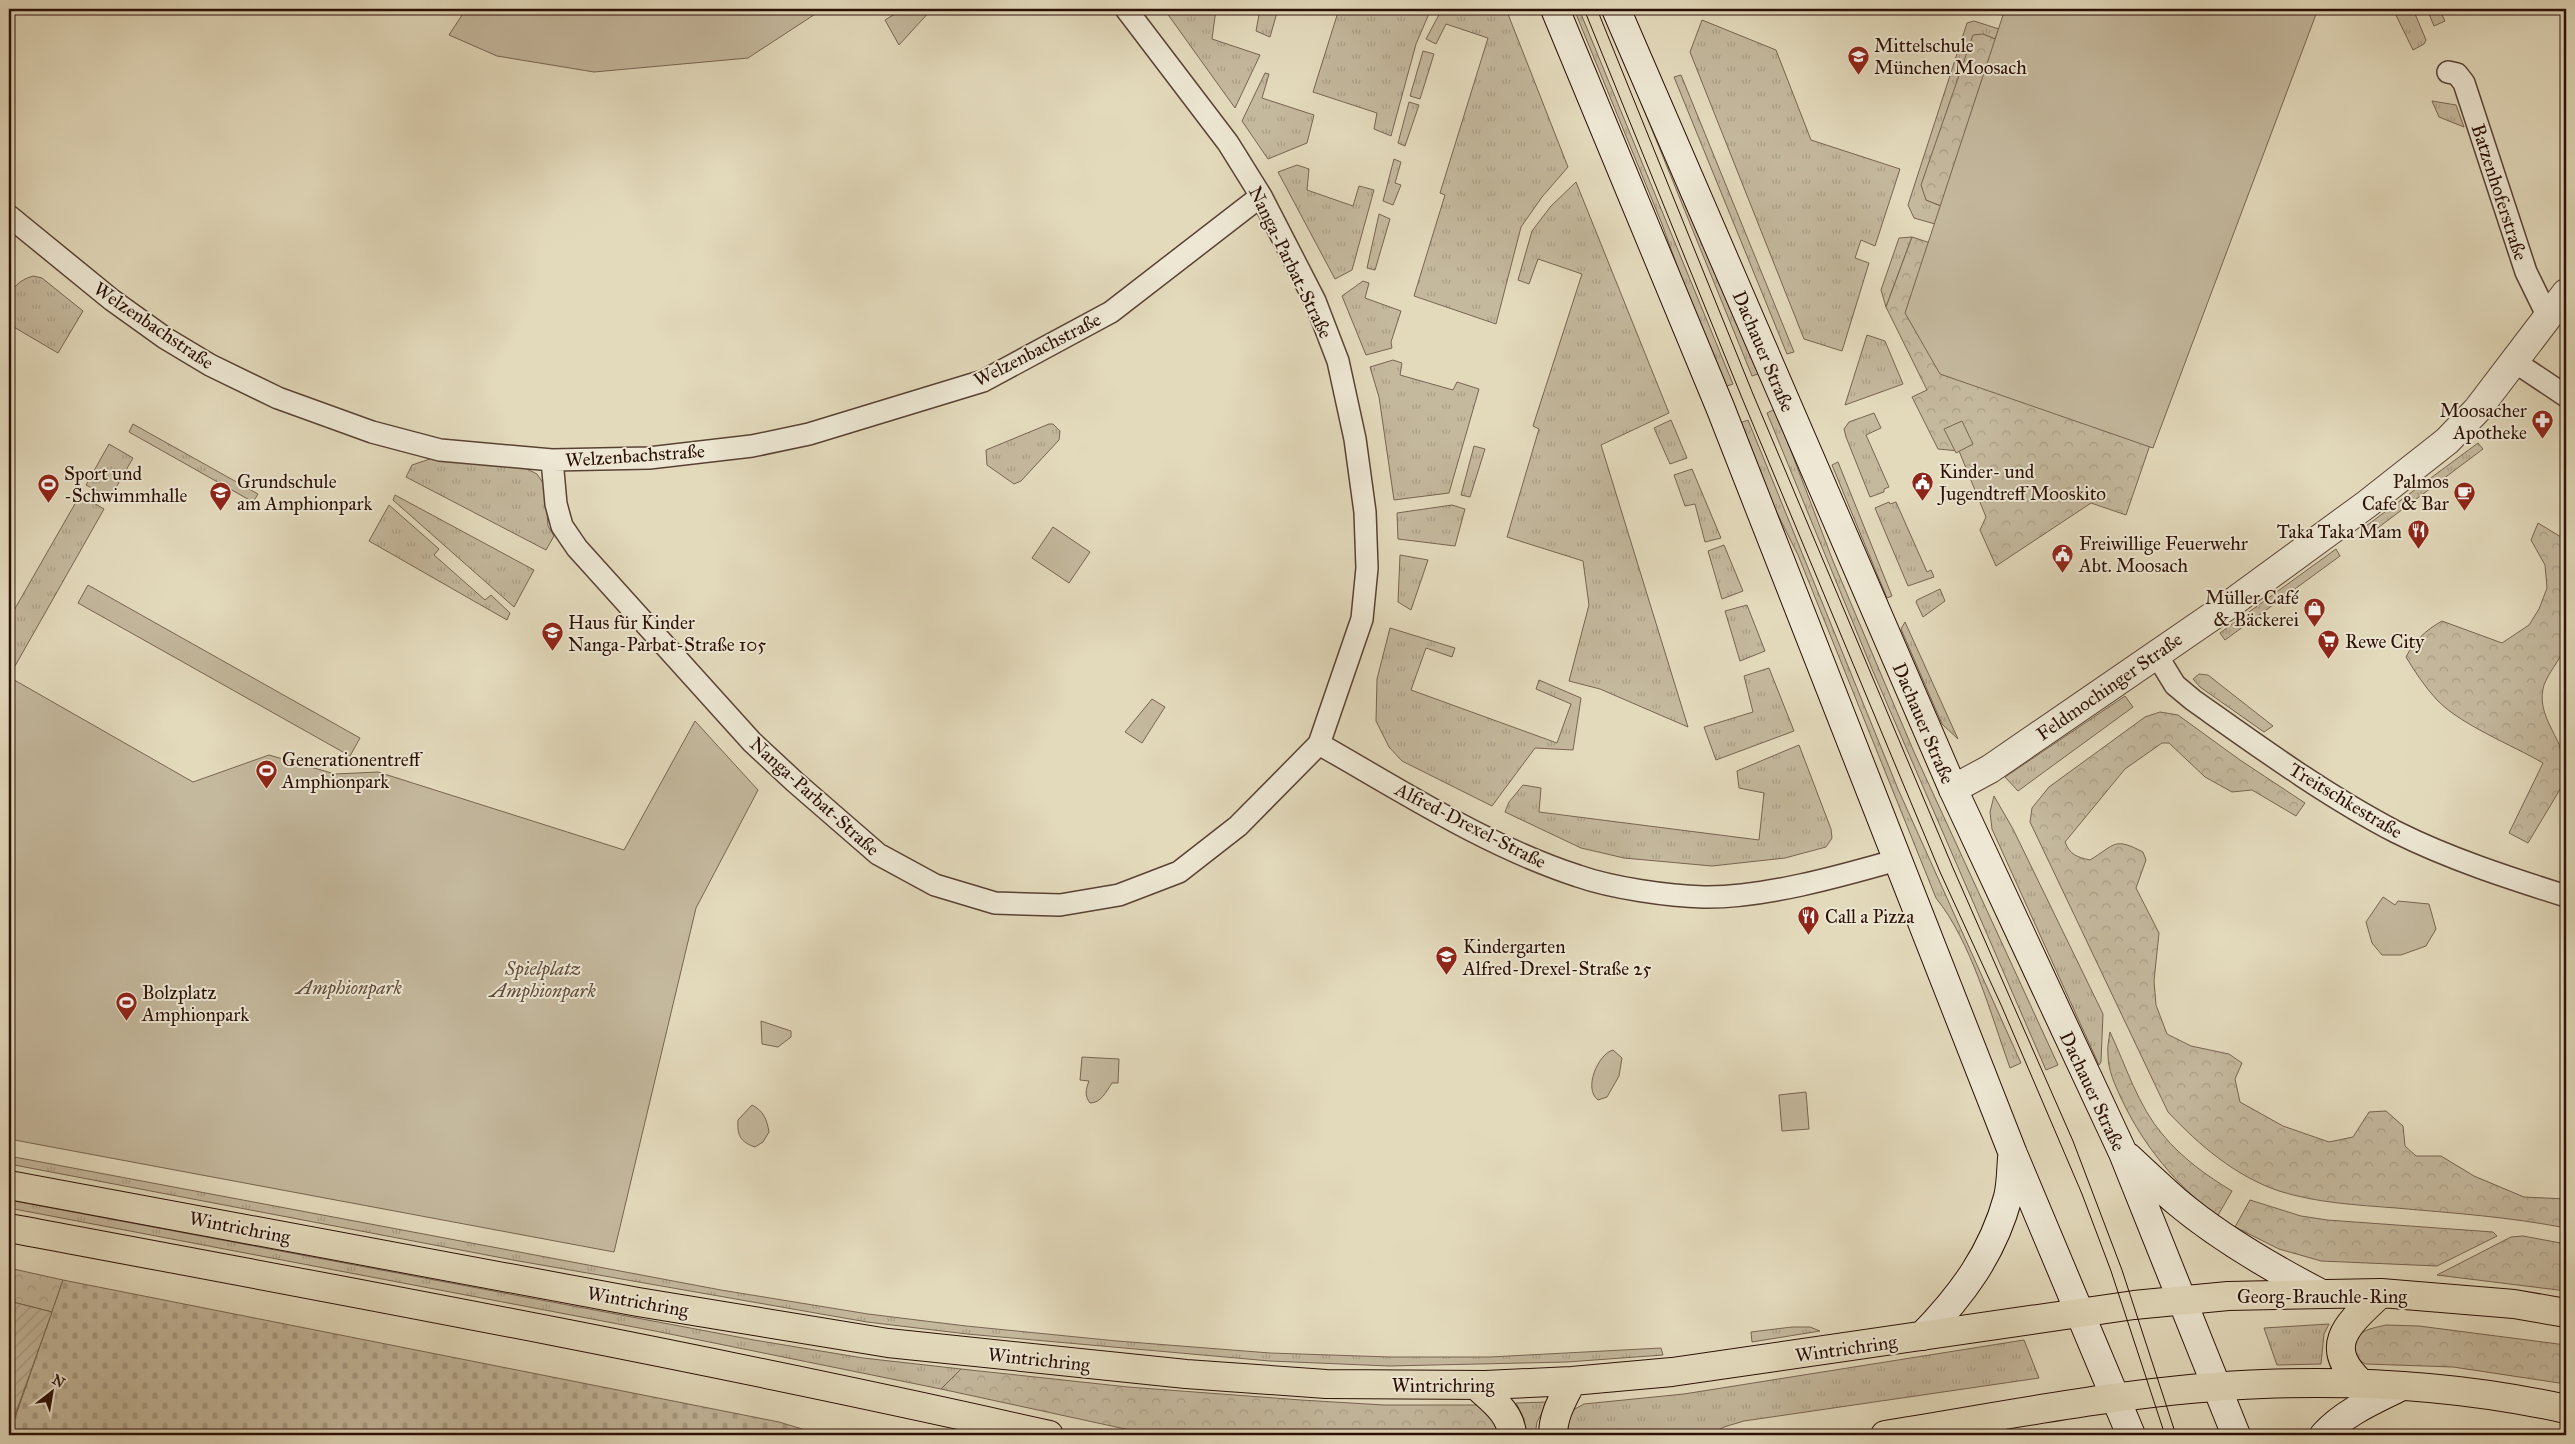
<svg xmlns="http://www.w3.org/2000/svg" width="2575" height="1444" font-family="'IM FELL Great Primer',serif">
	<style>
		.grass { fill: url(#grass-tufts); stroke: #786452 }
		.forest { fill: url(#forest-crowns); stroke: #786452 }
		.cemetery { fill: url(#cemetery-stones); stroke: #786452 }
		.park { fill: #c4b89d; stroke: #786452 }
		.garden { fill: url(#garden-furrows); stroke: #786452 }
		.lines { fill: none; stroke-linecap: round; stroke-linejoin: round }
		.minor-casing { stroke: #594234; stroke-width: 24 }
		.tertiary-casing { stroke: #594234; stroke-width: 30 }
		.secondary-casing { stroke: #2b1006; stroke-width: 30 }
		.primary-casing { stroke: #2b1006; stroke-width: 30 }
		.minor { stroke: #ede7d3; stroke-width: 21 }
		.tertiary { stroke: #ede7d3; stroke-width: 28 }
		.secondary { stroke: #ede7d3; stroke-width: 28 }
		.primary { stroke: #e3dabc; stroke-width: 28 }
		.tram { stroke: #2b1006; stroke-width: 1 }
		.labels { text-anchor: middle; stroke-width: 4; stroke-linejoin: round; paint-order: stroke }
		.poi-label { font-size: 19px; fill: #2b1006; stroke: #ede7d3; text-anchor: start }
		.street-label { font-size: 19px; fill: #2b1006; stroke: #ede7d3 }
		.park-label { font-size: 19px; font-style: italic; fill: #614b3b; stroke: #ede7d3 }
	</style>
	<defs>
		<pattern id="grass-tufts" width="24" height="20" patternUnits="userSpaceOnUse" patternTransform="scale(1.25)"><rect width="24" height="20" fill="#c4b89d"/><path d="M3 7l-1-3M5 7V3M7 7l1-3M15 17l-1-3M17 17v-4M19 17l1-3" fill="none" stroke="#a99d86"/></pattern>
		<pattern id="forest-crowns" width="20" height="18" patternUnits="userSpaceOnUse" patternTransform="scale(1.25)"><rect width="20" height="18" fill="#c4b89d"/><path d="M2 6a3 3 0 1 1 6 0M12 15a3 3 0 1 1 6 0" fill="none" stroke="#a99d86"/></pattern>
		<pattern id="cemetery-stones" width="16" height="16" patternUnits="userSpaceOnUse" patternTransform="scale(1.25)"><rect width="16" height="16" fill="#c4b89d"/><path d="M2 7V4a2 2 0 0 1 4 0v3zM10 15v-3a2 2 0 0 1 4 0v3z" fill="#a99d86"/></pattern>
		<pattern id="garden-furrows" width="10" height="10" patternUnits="userSpaceOnUse" patternTransform="scale(1.25)"><rect width="10" height="10" fill="#c4b89d"/><path d="M-1 1l2-2M0 10L10 0M9 11l2-2" fill="none" stroke="#a99d86"/></pattern>
	</defs>
	<rect width="100%" height="100%" fill="#e3dabc"/>
	<filter id="stains"><feTurbulence type="fractalNoise" baseFrequency=".004" numOctaves="4"/><feColorMatrix values="0 0 0 0 .2 0 0 0 0 .09 0 0 0 0 .02 0 0 0 .5 -.17"/></filter>
	<radialGradient id="worn" r=".72"><stop offset=".6" stop-color="#630" stop-opacity="0"/><stop offset="1" stop-color="#630" stop-opacity=".3"/></radialGradient>
	<path class="grass" d="M1164,9h52l-4,30 48,16 -25,53z
		M1260,9h18l-8,28 -14,-6z
		M1339,9h92l-15,35 -25,92 -17,-7 3,-16 -64,-21z
		M1442,9h64l62,158 -26,30 -21,30 -25,97 -82,-28 31,-101 -5,-2 48,-155 -42,-14 -10,20 -10,-5z
		M1574,9h5l154,375 -12,4 -59,-164z
		M1603,9l158,364 -9,3z
		M2393,9h20l13,31 -2,4 -11,6z
		M2427,9h12l6,12 -11,5z
		M1702,20l74,30 35,90 89,29 -25,77 -14,-6 -6,18 14,5 -27,88 -38,-12 -114,-287z
		M1974,21l25,8 -4,10 -12,-5 -57,166 15,6 -6,18 -21,-6 -6,-13 59,-182z
		M1423,51l11,3 -14,45 -10,-3z
		M1265,73l4,1 -7,24 52,17 -7,28 -39,16 -26,-38z
		M1681,75l113,277 -7,2 -113,-277z
		M2432,101l24,4 8,22 -25,-10z
		M1409,102l10,3 -14,41 -7,-3z
		M1394,159l7,3 -6,21 6,2 -8,20 -10,-4z
		M1297,165l12,4 -2,21 46,16 6,-20 15,4 -22,80 -17,9 -57,-107z
		M1576,182l93,231 -68,32 87,282 -88,-38 -31,-8 20,-76 -6,-44 -76,-24 32,-108 -6,-3 49,-152 -44,-15 -9,25 -11,-4 14,-49 19,-25z
		M1379,214l11,5 -15,51 -8,-2z
		M1912,237l-26,70 -5,-17 18,-52z
		M33,276l9,2 41,33 -25,42 -46,-27 -3,6c0,-26 -6,-47 24,-56z
		M1363,281l6,2 -4,15 36,13 -10,31 1,6 -26,7 -24,-59z
		M1867,335l18,6 18,43 -58,21z
		M1393,360l9,3 -2,12 53,15 4,-8 22,7 -30,104 -55,7 -15,-103 -9,-30z
		M1775,409l58,152 81,191 144,313 -12,5 -174,-401 -105,-256z
		M1874,413l7,15 -15,7 23,52 -5,2v3l-14,5 -24,-60 -2,-8 5,-7z
		M1671,420l16,38 -17,6 -16,-36z
		M1748,420l150,369 123,274 -11,5c-19,-53 -39,-127 -74,-170l-138,-343 -31,-62 -30,-69z
		M133,424l125,70 -5,8 -124,-70z
		M1049,424h4l7,7 -1,9 -38,41 -7,3 -27,-19 -1,-15z
		M2478,443l5,6 -112,84 -5,-7z
		M109,444l24,14 -23,40 -24,-13z
		M1474,446l11,3 -15,48 -9,-2z
		M439,456l82,10 16,8 8,12 3,40 6,10 -8,14 -140,-73 6,-12z
		M1838,462l54,134 -5,2 -55,-133z
		M1692,469l29,69 -16,4 -10,-38 -10,2 -11,-31z
		M80,495l24,14 -89,157 -6,-4v-43z
		M395,495l139,75 -20,37 -121,-107z
		M1889,502l1,2 6,-2 31,70 4,-2 3,7 -26,9 -33,-78z
		M389,505l50,44 -5,6 51,45 6,-5 19,18 -3,7 -138,-79z
		M1452,505l13,4 -10,37 -57,-7 -1,-26z
		M1724,545l19,46 -21,8 -14,-48z
		M2336,549l4,7 -115,84 -5,-7z
		M1400,555l28,5 -17,50 -13,-8z
		M1940,589l5,12 -22,16 -7,-15 1,-2z
		M1747,605l18,46 -25,10 -15,-50z
		M1905,622l53,117 -16,-15 -41,-95z
		M1390,628l65,20 -3,9 -26,-9 -15,42 146,53 14,-39 -35,-15 3,-9 42,18 -8,52 -38,-2 -43,58 -90,-45 -13,-14 -13,-26 1,-42z
		M1769,668l25,63 -78,29 -12,-33 49,-15 -9,-36z
		M2199,674l9,1 65,51 -9,6 -64,-45 -7,-8z
		M2125,696l8,11 -115,84 -13,-14z
		M1799,745l32,84 1,9 -6,9 -41,11 -73,8 -88,-8 -43,-10 -76,-36 4,-10 14,-17 18,3 -2,24 220,28 5,-47 -25,-5 -2,-17z
		M1994,796l19,33 90,185 -2,48 -2,3 -107,-236 -2,-17z
		M9,1156l712,134 147,24 98,12 151,15 153,12 120,4h100l171,-9 2,7 -96,7 -178,4 -119,-5 -303,-27 -100,-12 -354,-62 -504,-96z
		M9,1200l745,140 109,18 98,11 -20,20 -286,-58 -646,-123z
		M2329,1324l-5,10 -3,30 -44,1 -13,-37z
		M1792,1327h18l10,4 -68,11 -1,-10z
		M2024,1340l15,38 -295,43 -20,6 -14,8h-142v-15l5,-10 11,-6 100,-10z
		M1548,1402l-11,20 -2,13h-10l-2,-18 -7,-14z"/>
	<path class="forest" d="M1983,34l17,7 -56,166 -18,-7 -5,-15 52,-150z
		M1912,237l37,12 201,196 -24,70 -35,-12 -95,63 -16,-36 6,-13 -27,-66 -21,-2 -26,-52 15,-7 -41,-83z
		M2538,523l28,17v111l-5,4c-5,10 -16,23 -18,34 -7,33 30,58 22,92l-37,62 -19,-10 34,-70c-31,-18 -82,-38 -106,-63 -12,-13 -22,-28 -31,-43 8,-16 20,-27 36,-36l60,22 27,-18 10,-16 8,-21 -2,-23 -14,-25z
		M2160,712l18,3 62,45 65,43 -9,13 -44,-26 -20,2 -27,-15 -36,-34h-7l-37,26 -60,73c5,13 12,15 25,18 26,-16 24,-23 53,-8l3,8 -10,28 23,45 -5,48 2,24 11,29 24,12 38,8 13,9 -7,16 5,23 43,24 46,16 24,-5 16,-25 17,-1 17,15 2,20 11,10h25l33,20 50,21 42,2v29c-56,-11 -113,-15 -170,-20 -39,-3 -79,-5 -117,-17 -44,-15 -80,-46 -111,-79l-138,-290 2,-14 17,-21 96,-70z
		M2110,1032c16,34 28,74 53,103 19,23 44,41 69,56l-15,26c-42,-34 -73,-70 -96,-119 -6,-13 -13,-28 -13,-43 -1,-8 1,-16 2,-23z
		M2250,1200l51,16 26,4 166,12 4,4 -60,30 -116,-5 -42,-12 -44,-22z
		M2523,1236l43,8v47l-129,-16 74,-38z
		M9,1268l54,12 -11,32 -43,-11z
		M2386,1325l33,1 147,19v39l-113,-17 -87,-3 -8,-4 -5,-6c3,-24 12,-24 33,-29z
		M961,1369l167,18 173,13 83,5h93l16,8 6,22h-346l-212,-46z"/>
	<path class="cemetery" d="M63,1280l716,142 43,13h-813z"/>
	<path class="park" d="M466,9h357l-75,49 -154,14 -97,-16 -48,-21z
		M903,9h29l-33,36 -14,-25z
		M2005,9h313l-165,439 -213,-74 -35,-61z
		M1962,421l11,23 -17,9 -12,-24z
		M1053,527l37,25 -21,31 -37,-25z
		M88,585l272,153 -10,18 -272,-153z
		M9,677l184,105 76,-27 66,19 43,-2 246,78 71,-129 63,69 -62,118 -82,344 -605,-113z
		M1152,699l13,8 -23,36 -17,-11z
		M2383,897l12,8 3,-4 31,3 7,25 -10,17 -25,9h-19l-10,-12 -6,-21z
		M761,1021l30,10v6l-13,10 -16,-3z
		M1613,1050l9,8 -3,18 -12,21 -9,3c-15,-11 0,-46 15,-50z
		M1082,1057l37,2 -1,24h-6c-6,9 -11,20 -22,20 -6,-8 -4,-14 -1,-22l-9,-1z
		M1806,1092l3,37 -27,2 -3,-36z
		M752,1105c12,6 15,15 17,27l-6,10 -8,5c-15,-5 -18,-12 -17,-27z"/>
	<path class="garden" d="M9,1301l43,11 -43,120z"/>
	<g class="lines">
		<defs>
			<path id="minor" d="M2448,72l9,2 7,9 62,189 22,45
				M9,216l103,84 53,38 45,27 68,33 94,34 68,18 112,10 97,-2 103,-12 57,-12 174,-53 128,-69 150,-116
				M2515,362l51,34
				M552,460l4,44 6,22 15,22 175,194 43,40 83,72 57,31 60,18 65,2 59,-10 60,-23 59,-46 81,-82 43,-125 5,-51 -2,-56 -10,-73 -17,-78 -23,-60 -54,-105 -33,-53 -102,-134
				M2156,654l19,31 18,15c65,46 132,95 203,132 54,27 113,46 170,64
				M1319,744c83,47 167,102 259,132 34,12 90,20 126,21 59,1 137,-21 193,-37"/>
			<path id="tertiary" d="M1953,789l37,-20 243,-167 134,-98 80,-63 30,-31 89,-117"/>
			<path id="secondary" d="M1555,9l165,398 293,747 118,281
				M1616,9l337,780 170,364 113,282
				M2128,1157c16,15 32,30 48,44 44,37 94,66 144,92
				M1922,1336c40,-41 71,-83 86,-139 3,-12 3,-26 4,-39
				M2324,1435c21,-23 50,-35 78,-49"/>
			<path id="primary" d="M9,1185l629,117 250,41 298,31 140,10 159,1 87,-4 100,-9 462,-67 94,-9 153,-3 133,11 52,9
				M9,1228c348,65 695,129 1040,207
				M2362,1384c-42,-38 -14,-60 19,-91
				M1477,1386c15,14 34,27 35,49
				M1553,1435c0,-20 10,-36 19,-54
				M1885,1435c125,-20 251,-46 378,-51 101,-4 204,3 303,25"/>
		</defs>
		<use href="#minor" class="minor-casing"/>
		<use href="#tertiary" class="tertiary-casing"/>
		<use href="#secondary" class="secondary-casing"/>
		<use href="#primary" class="primary-casing"/>
		<use href="#minor" class="minor"/>
		<use href="#tertiary" class="tertiary"/>
		<use href="#secondary" class="secondary"/>
		<use href="#primary" class="primary"/>
		<path class="tram" d="M1584,9l158,389 198,474 62,135 80,187 29,77 54,164
			M1597,9l156,385 200,474 120,273 49,129 54,165"/>
	</g>
	<defs>
		<symbol id="school-pin" viewBox="-11 -11 22 30"><path d="M0 17L-7.5 6A9.5 9.5 0 1 1 7.5 6Z" fill="#8f2418" stroke="#ede7d3"/><path d="M0-5L7-2L0 1L-7-2ZM-4 1L0 2.5L4 1V4Q0 6-4 4Z" fill="#fff"/></symbol>
		<symbol id="pharmacy-pin" viewBox="-11 -11 22 30"><path d="M0 17L-7.5 6A9.5 9.5 0 1 1 7.5 6Z" fill="#8f2418" stroke="#ede7d3"/><path d="M-2-6h4v4h4v4h-4v4h-4v-4h-4v-4h4Z" fill="#fff"/></symbol>
		<symbol id="civic-pin" viewBox="-11 -11 22 30"><path d="M0 17L-7.5 6A9.5 9.5 0 1 1 7.5 6Z" fill="#8f2418" stroke="#ede7d3"/><path d="M-.6-6.5H3V-4.5H.6V-3L4-1V1h2V6H-6V1h2V-1L-.6-3ZM-1.2 2.5V6h2.4V2.5Z" fill="#fff"/></symbol>
		<symbol id="stadium-pin" viewBox="-11 -11 22 30"><path d="M0 17L-7.5 6A9.5 9.5 0 1 1 7.5 6Z" fill="#8f2418" stroke="#ede7d3"/><path d="M0-5a6.5 5 0 1 0 0 10a6.5 5 0 1 0 0-10ZM-3.5-1.8h7v3.6h-7Z" fill="#fff"/></symbol>
		<symbol id="cafe-pin" viewBox="-11 -11 22 30"><path d="M0 17L-7.5 6A9.5 9.5 0 1 1 7.5 6Z" fill="#8f2418" stroke="#ede7d3"/><path d="M-5.5-4.5H6V0H3Q3 3.5 0 3.5H-2.5Q-5.5 3.5-5.5 0ZM3-3.2v2h1.7v-2ZM-6 4.5H4V6H-6Z" fill="#fff"/></symbol>
		<symbol id="restaurant-pin" viewBox="-11 -11 22 30"><path d="M0 17L-7.5 6A9.5 9.5 0 1 1 7.5 6Z" fill="#8f2418" stroke="#ede7d3"/><path d="M-5-6h1v4h1v-4h1v4h1v-4h1v5L-1.5 .5V6h-2V.5L-5-1ZM5-6V6H3V1.5H1.5Q1.5-4 5-6Z" fill="#fff"/></symbol>
		<symbol id="shop-pin" viewBox="-11 -11 22 30"><path d="M0 17L-7.5 6A9.5 9.5 0 1 1 7.5 6Z" fill="#8f2418" stroke="#ede7d3"/><path d="M-5-2.5h2.3a2.7 3.5 0 0 1 5.4 0H5L5.5 6h-11ZM-1.5-2.5h3a1.5 2.3 0 0 0-3 0Z" fill="#fff"/></symbol>
		<symbol id="supermarket-pin" viewBox="-11 -11 22 30"><path d="M0 17L-7.5 6A9.5 9.5 0 1 1 7.5 6Z" fill="#8f2418" stroke="#ede7d3"/><path d="M-6-5.5h2.5l.6 2H6L4.5 2H-2.5L-4.4-4H-6ZM-1.5 3.2a1.3 1.3 0 1 0 .1 0ZM3 3.2a1.3 1.3 0 1 0 .1 0Z" fill="#fff"/></symbol>
	</defs>
	<g fill-rule="evenodd">
		<use href="#school-pin" x="1846" y="44" width="25" height="34"/>
		<use href="#pharmacy-pin" x="2530" y="408" width="25" height="34"/>
		<use href="#civic-pin" x="1910" y="470" width="25" height="34"/>
		<use href="#stadium-pin" x="36" y="472" width="25" height="34"/>
		<use href="#school-pin" x="208" y="480" width="25" height="34"/>
		<use href="#cafe-pin" x="2452" y="480" width="25" height="34"/>
		<use href="#restaurant-pin" x="2406" y="518" width="25" height="34"/>
		<use href="#civic-pin" x="2050" y="542" width="25" height="34"/>
		<use href="#shop-pin" x="2302" y="596" width="25" height="34"/>
		<use href="#school-pin" x="540" y="620" width="25" height="34"/>
		<use href="#supermarket-pin" x="2316" y="628" width="25" height="34"/>
		<use href="#stadium-pin" x="254" y="758" width="25" height="34"/>
		<use href="#restaurant-pin" x="1796" y="904" width="25" height="34"/>
		<use href="#school-pin" x="1434" y="944" width="25" height="34"/>
		<use href="#stadium-pin" x="114" y="990" width="25" height="34"/>
	</g>
	<g class="labels">
		<g class="poi-label">
			<text x="1874" y="52">Mittelschule<tspan x="1874" dy="22">München Moosach</tspan></text>
			<text x="2527" y="417" text-anchor="end">Moosacher<tspan x="2527" dy="22">Apotheke</tspan></text>
			<text x="1939" y="478">Kinder- und<tspan x="1939" dy="22">Jugendtreff Mooskito</tspan></text>
			<text x="64" y="480">Sport und<tspan x="64" dy="22">-Schwimmhalle</tspan></text>
			<text x="237" y="488">Grundschule<tspan x="237" dy="22">am Amphionpark</tspan></text>
			<text x="2449" y="488" text-anchor="end">Palmos<tspan x="2449" dy="22">Cafe &amp; Bar</tspan></text>
			<text x="2402" y="538" text-anchor="end">Taka Taka Mam</text>
			<text x="2079" y="550">Freiwillige Feuerwehr<tspan x="2079" dy="22">Abt. Moosach</tspan></text>
			<text x="2299" y="604" text-anchor="end">Müller Café<tspan x="2299" dy="22">&amp; Bäckerei</tspan></text>
			<text x="568" y="629">Haus für Kinder<tspan x="568" dy="22">Nanga-Parbat-Straße 105</tspan></text>
			<text x="2345" y="648">Rewe City</text>
			<text x="282" y="766">Generationentreff<tspan x="282" dy="22">Amphionpark</tspan></text>
			<text x="1825" y="923">Call a Pizza</text>
			<text x="1463" y="953">Kindergarten<tspan x="1463" dy="22">Alfred-Drexel-Straße 25</tspan></text>
			<text x="142" y="999">Bolzplatz<tspan x="142" dy="22">Amphionpark</tspan></text>
		</g>
		<g class="street-label">
			<text transform="translate(2500 192) rotate(72)" y="7">Batzenhoferstraße</text>
			<text transform="translate(1291 262) rotate(64)" y="7">Nanga-Parbat-Straße</text>
			<text transform="translate(154 325) rotate(34)" y="7">Welzenbachstraße</text>
			<text transform="translate(1037 349) rotate(-27)" y="7">Welzenbachstraße</text>
			<text transform="translate(1764 351) rotate(67)" y="7">Dachauer Straße</text>
			<text transform="translate(635 455) rotate(-4)" y="7">Welzenbachstraße</text>
			<text transform="translate(2109 686) rotate(-35)" y="7">Feldmochinger Straße</text>
			<text transform="translate(1924 723) rotate(67)" y="7">Dachauer Straße</text>
			<text transform="translate(815 796) rotate(42)" y="7">Nanga-Parbat-Straße</text>
			<text transform="translate(2346 800) rotate(31)" y="7">Treitschkestraße</text>
			<text transform="translate(1471 825) rotate(27)" y="7">Alfred-Drexel-Straße</text>
			<text transform="translate(2093 1091) rotate(65)" y="7">Dachauer Straße</text>
			<text transform="translate(240 1227) rotate(11)" y="7">Wintrichring</text>
			<text x="2322" y="1303">Georg-Brauchle-Ring</text>
			<text transform="translate(638 1301) rotate(10)" y="7">Wintrichring</text>
			<text transform="translate(1846 1348) rotate(-8)" y="7">Wintrichring</text>
			<text transform="translate(1039 1359) rotate(6)" y="7">Wintrichring</text>
			<text x="1443" y="1392">Wintrichring</text>
		</g>
		<g class="park-label">
			<text x="543" y="975">Spielplatz<tspan x="543" dy="22">Amphionpark</tspan></text>
			<text x="349" y="994">Amphionpark</text>
		</g>
	</g>
	<rect width="2575" height="1444" fill="none" stroke="#e3dabc" stroke-width="30"/>
	<rect x="10" y="10" width="2555" height="1424" fill="none" stroke="#2b1006" stroke-width="2.5"/>
	<rect x="15" y="15" width="2545" height="1414" fill="none" stroke="#2b1006"/>
	<g transform="translate(52 1392) rotate(31)" stroke="#ede7d3" stroke-width="4" paint-order="stroke">
	<path d="M0-4L9 19L0 12L-9 19Z" fill="#2b1006"/>
	<text y="-8" font-size="14" font-weight="bold" text-anchor="middle" fill="#2b1006">N</text>
	</g>
	<rect width="100%" height="100%" filter="url(#stains)"/>
	<rect width="100%" height="100%" fill="url(#worn)"/>
</svg>
